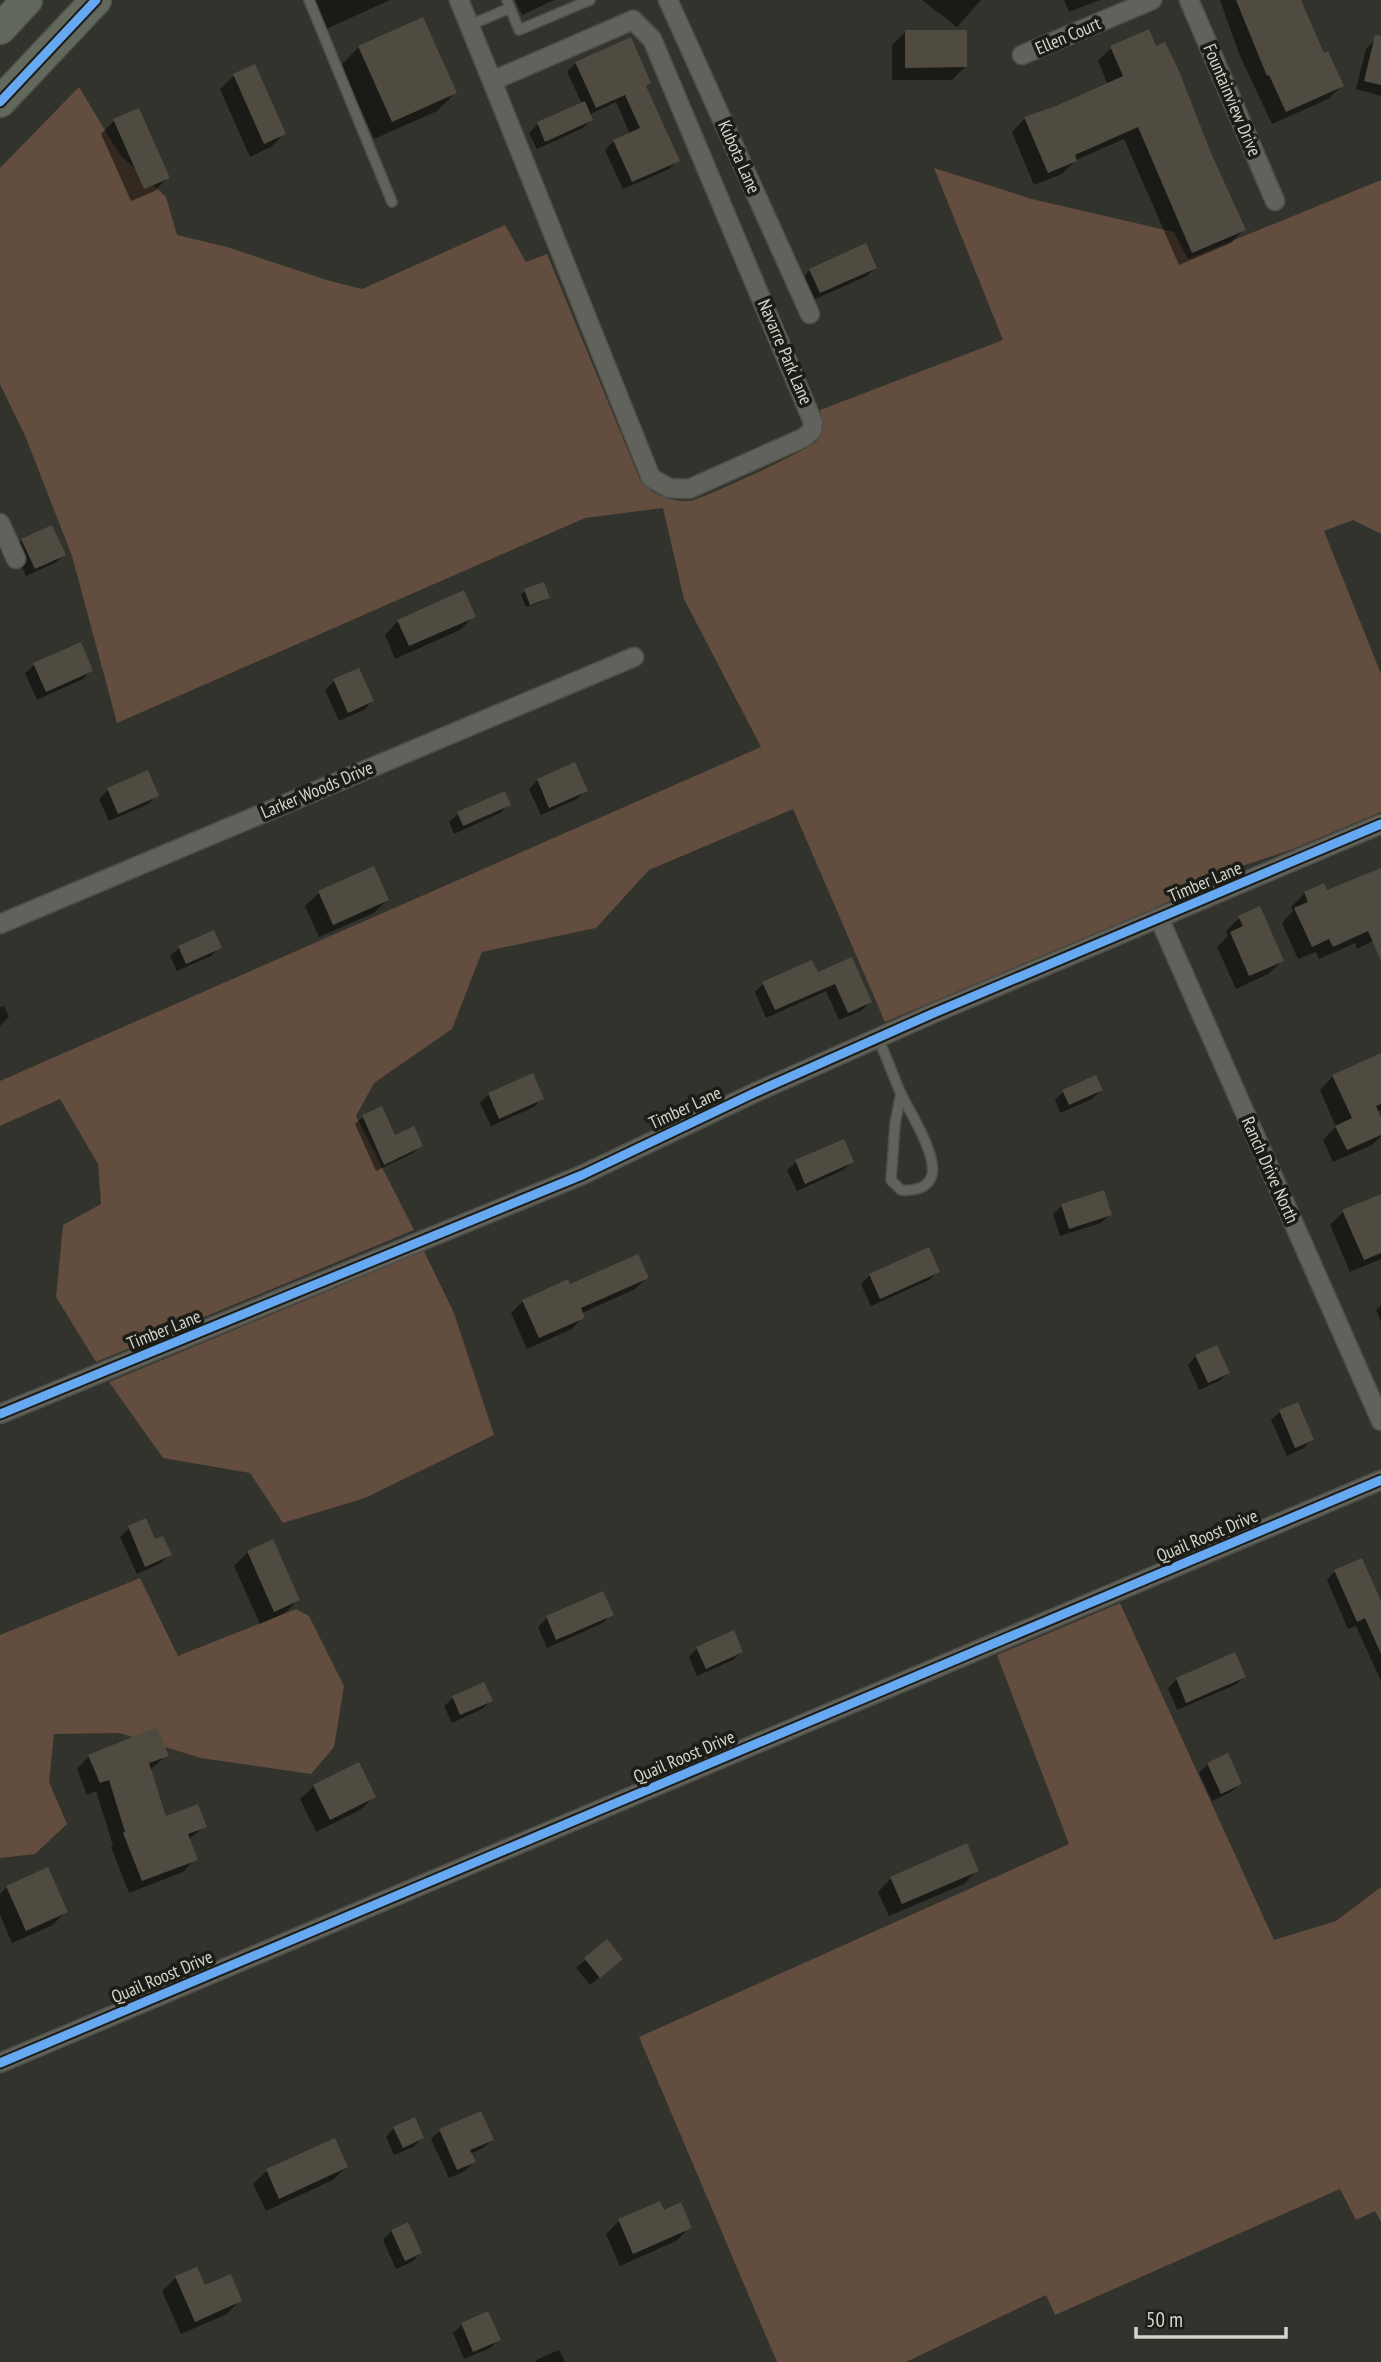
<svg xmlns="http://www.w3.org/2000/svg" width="1381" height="2362" font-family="'PT Sans Narrow',sans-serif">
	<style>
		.green { fill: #624d3f }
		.shadow { fill: #0007 }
		.building { fill: #4f4b40 }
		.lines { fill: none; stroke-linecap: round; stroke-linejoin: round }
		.service-casing { stroke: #4e4f49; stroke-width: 12 }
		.minor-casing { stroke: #4e4f49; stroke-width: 21 }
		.trunk-casing { stroke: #4e4f49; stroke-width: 33 }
		.service { stroke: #62625c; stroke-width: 9 }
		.minor { stroke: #62625c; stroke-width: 18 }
		.trunk { stroke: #62685c; stroke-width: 30 }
		.cycleway-casing { stroke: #1d1d17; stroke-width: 13 }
		.cycleway { stroke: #66a8f1; stroke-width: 9 }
		.labels { text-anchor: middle; stroke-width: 7; stroke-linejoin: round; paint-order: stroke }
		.street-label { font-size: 18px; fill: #d4d5cc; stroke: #1d1d17 }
	</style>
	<rect width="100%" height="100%" fill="#32332c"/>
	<path class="green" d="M79,87l41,68 46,42 11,38 50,12 103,34 32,8 143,-64 21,37 21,-8 94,228c12,13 30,20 49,19 11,-1 120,-52 127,-60 8,-10 6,-20 3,-31l183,-70 -69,-172 98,31 142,33 14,27 193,-79v354l-28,-14 -29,11 57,143v138l-88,37 -48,16 -92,44 -268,113 -92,-213 -144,61 -53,58 -114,24 -30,77 -78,54 -18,33 58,114 -318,132 -40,-65 7,-72 38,-21 -3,-40 -38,-65 -60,27v-45l761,-334 -77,-148 -21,-91 -78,10 -468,205 -45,-167 -46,-118 -26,-54v-216z
		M424,1251l30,62 40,122 -129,63 -82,25 -33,-50 -87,-15 -54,-76z
		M140,1578l38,78 118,-47 13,7 35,70 -10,61 -23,27 -110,-16 -82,-25 -65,1 -5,48 18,42 -32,30 -35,4v-223z
		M1120,1603l154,337 62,-19 45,-34v335l-6,-11 -19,9 -16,-31 -285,126 -9,-20 -140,67h-129l-138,-325 430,-193 -72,-189z"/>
	<path class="shadow" d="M310,0h80l-66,30z
		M515,0h39l-32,15z
		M922,0h59l-24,27z
		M1064,0h36l-31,12z
		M1220,0h80l23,55 19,31 -14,13 -56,25 -32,-68z
		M905,32l60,35 -13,13h-60v-35z
		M1375,40l6,1v55l-25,-7 10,-40z
		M359,47l96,46 -18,18 -63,28 -33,-74z
		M1111,48l98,105 35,76 -13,14 -52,22 -55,-126 -48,21 -14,14 -28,11 -22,-53 13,-14 32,-10 51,-23 -10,-24z
		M576,63l73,20 -4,4 33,73 -9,9 -46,20 -18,-39 9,-9 16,-7 -14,-32 -27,13 2,5 -8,8 -46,21 -8,-16 9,-9 44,-20 -15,-32z
		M254,67l30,67 -13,13 -21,10 -30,-68 14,-13z
		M114,121l54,56 -13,14 -24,10 -30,-67z
		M875,268l-8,8 -56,25 -9,-22 8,-9z
		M22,540l42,15 -9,8 -29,13 -12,-27z
		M525,591l22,6 -3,4 -18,6 -5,-12z
		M474,616l-14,14 -65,29 -10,-24 13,-14z
		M80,644l11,26 -8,9 -46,21 -12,-27 9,-8z
		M334,681l38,20 -8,9 -25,11 -14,-31z
		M538,780l47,10 -8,9 -36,16 -12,-26z
		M108,790l49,5 -9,9 -39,17 -10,-22z
		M504,793l5,11 -9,9 -46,21 -5,-12 9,-8z
		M373,869l14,31 -13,13 -55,24 -14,-31 14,-13z
		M1381,870v63l-10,9 -14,7 -2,-6 -36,16 -3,-7 -18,7 -16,-36 11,-12 -2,-4 14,-14 21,-1z
		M1240,917l42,44 -14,13 -32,15 -19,-42 11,-11 -2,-5z
		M220,947l-9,9 -34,15 -7,-15 9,-8z
		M817,974l53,28 -9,9 -22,9 -13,-29 -60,27 -11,-26 8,-8z
		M4,1006l5,11 -9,9v-19z
		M1381,1055v55l-5,2 5,10v14l-9,9 -39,17 -10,-22 13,-13 -16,-37 13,-14z
		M1101,1090l-9,9 -32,14 -5,-13 8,-8z
		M489,1094l53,4 -8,9 -43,19 -11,-23z
		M363,1117l31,20 26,9 -7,7 -37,18 -21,-47z
		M796,1162h56l-9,8 -46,21 -10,-21z
		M1381,1198v61l-31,13 -20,-47 13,-13z
		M1062,1206l48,9 -9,8 -41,13 -7,-22z
		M928,1249l10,22 -9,9 -58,26 -10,-22 9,-9z
		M647,1278l-12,11 -53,24 1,4 -11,12 -45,20 -16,-36 12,-12 46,-15z
		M1381,1305v17l-5,-12z
		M1196,1356l32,17 -9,8 -20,9 -11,-25z
		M1297,1404l15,35 -8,9 -17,8 -16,-36 9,-8z
		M145,1521l9,21 16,12 -9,9 -24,11 -17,-37 9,-9z
		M248,1552l50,48 -13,13 -25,11 -26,-58z
		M1335,1571l46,34v76l-25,-55 -8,3 -21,-49z
		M602,1593l9,21 -8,9 -56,25 -9,-21 9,-9z
		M697,1648l44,4 -8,8 -36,16 -8,-19z
		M1234,1655l10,22 -9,8 -58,25 -9,-22 9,-9z
		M453,1698l38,3 -9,8 -30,14 -8,-17z
		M167,1755l-17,15 15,48 40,8 -17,14 7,19 -12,13 -54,21 -18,-46 2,-2 -17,-54 -9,4 -10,-26 12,-13z
		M1208,1764l32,20 -9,8 -19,9 -13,-28z
		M314,1786l60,11 -14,13 -44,22 -16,-33z
		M977,1870l-13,14 -75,32 -11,-24 13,-14z
		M7,1887l59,24 -13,14 -41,18 -12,-28v-21z
		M606,1942l6,25 -22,18 -14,-17z
		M394,2128l28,10 -9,9 -19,8 -8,-18z
		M440,2131l52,9 -9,8 -13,6 4,8 -9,9 -16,7 -18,-39z
		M346,2167l-13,13 -67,31 -13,-27 14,-13z
		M663,2212l27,15 -14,14 -56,25 -14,-32 13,-13z
		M392,2231l28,22 -8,9 -16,7 -13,-29z
		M176,2278l28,10 36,12 -13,14 -46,20 -19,-43z
		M487,2313l12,26 -9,9 -26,11 -11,-26 9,-8z
		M559,2350l6,12h-30l3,-3z"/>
	<path class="building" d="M1236,0h65l23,53 4,-2 16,35 -58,26 -17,-37 -2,1z
		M423,17l34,76 -65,29 -34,-76z
		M1149,29l7,17 9,-4 14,29 32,82 35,77 -54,23 -54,-126 -63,28 2,6 -29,12 -24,-56 32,-11 67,-30 -13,-30z
		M905,30h62v37l-62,1z
		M1375,35l6,1v49l-17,-4z
		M631,37l20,46 -5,3 34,75 -48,21 -19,-42 27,-12 -15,-33 -29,13 -21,-46z
		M255,64l31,70 -22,10 -31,-70z
		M585,101l8,19 -48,22 -8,-20z
		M139,108l31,70 -26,11 -31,-70z
		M866,243l11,25 -57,25 -11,-24z
		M52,525l14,30 -31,14 -14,-30z
		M544,582l6,16 -20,7 -6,-16z
		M464,590l12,27 -67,29 -12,-26z
		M81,642l12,29 -47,21 -13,-29z
		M359,668l15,33 -26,12 -15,-34z
		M575,762l13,29 -39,17 -12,-29z
		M148,770l11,26 -41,18 -11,-26z
		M505,791l6,14 -48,21 -6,-14z
		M374,866l15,34 -56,25 -15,-34z
		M1381,868v93l-13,-30 -35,16 -4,-8 -17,8 -18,-39 14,-6 -4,-10 20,-9 3,7z
		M1260,906l24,55 -35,15 -19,-44 13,-6 -5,-10z
		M214,930l8,18 -36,16 -8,-18z
		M852,957l20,45 -24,11 -13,-29 -60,26 -13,-28 50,-22 6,12z
		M1381,1053v51l-5,2 5,12v17l-34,15 -12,-24 17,-8 -20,-43z
		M533,1073l11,26 -45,20 -11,-26z
		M1096,1075l7,15 -34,15 -7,-15z
		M382,1106l13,29 19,-9 9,20 -39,19 -22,-50z
		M844,1139l10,23 -49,22 -10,-24z
		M1104,1190l8,25 -43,14 -8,-25z
		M1381,1194v59l-17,7 -22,-50z
		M929,1247l11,25 -60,27 -11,-25z
		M638,1254l11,24 -68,30 4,10 -46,20 -17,-38 46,-21 2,5z
		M1217,1345l13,28 -22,10 -13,-28z
		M1298,1402l16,38 -19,8 -16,-38z
		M146,1518l9,21 8,-3 9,19 -27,12 -17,-41z
		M273,1539l27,61 -26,12 -27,-61z
		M1362,1558l19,43v53l-16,-36 -8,4 -23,-52z
		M603,1591l11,24 -58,25 -10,-24z
		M734,1630l9,22 -37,17 -10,-22z
		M1235,1652l11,25 -60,26 -10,-25z
		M484,1682l9,19 -33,14 -8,-19z
		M157,1727l12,29 -20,7 17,53 32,-12 9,23 -19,7 10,26 -56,21 -19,-48 2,-1 -16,-52 -9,3 -12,-28z
		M1228,1753l14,31 -21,10 -14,-31z
		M359,1762l17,35 -46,23 -17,-35z
		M967,1843l12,28 -77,33 -12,-27z
		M48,1867l20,45 -42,19 -20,-45z
		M607,1939l16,20 -23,19 -16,-20z
		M481,2111l13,29 -24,10 6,12 -19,8 -18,-41z
		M415,2117l9,21 -21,10 -10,-21z
		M335,2138l13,29 -69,32 -13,-30z
		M660,2201l4,9 17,-8 11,26 -59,26 -15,-35z
		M408,2222l14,31 -17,8 -14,-31z
		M197,2267l8,18 26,-11 11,27 -47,21 -20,-46z
		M488,2311l13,29 -28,12 -12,-29z"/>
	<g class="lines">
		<defs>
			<path id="service" d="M309,0l83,202
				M507,0l12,30 71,-30
				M470,25l40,-17
				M878,1038c8,18 15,37 23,56 9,18 36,61 31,81 -4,14 -19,16 -31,15l-10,-10 4,-56 6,-31"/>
			<path id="minor" d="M459,0l33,81
				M668,0l142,314
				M1189,0l86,201
				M633,20l19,19 161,383 -1,9 -9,7 -114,51 -20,-1 -18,-10 -159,-397z
				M1022,55l130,-55
				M0,523l16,36
				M1159,918l222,503
				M0,924l634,-267
				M0,1414l582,-239 172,-82 180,-80 447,-189
				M0,2063l1381,-583"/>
			<path id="trunk" d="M0,29l27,-29
				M0,102l96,-102"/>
		</defs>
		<use href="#service" class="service-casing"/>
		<use href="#minor" class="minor-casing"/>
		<use href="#trunk" class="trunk-casing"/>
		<use href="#service" class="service"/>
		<use href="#minor" class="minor"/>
		<use href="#trunk" class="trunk"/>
		<defs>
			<path id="cycleway" d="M0,102l96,-102
				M0,1414l582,-239 172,-82 180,-80 447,-189
				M0,2063l1381,-583"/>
		</defs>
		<use href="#cycleway" class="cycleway-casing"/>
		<use href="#cycleway" class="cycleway"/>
	</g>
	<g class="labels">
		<g class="street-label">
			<text transform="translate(1068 36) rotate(-23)" y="6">Ellen Court</text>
			<text transform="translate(1232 100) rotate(67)" y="6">Fountainview Drive</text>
			<text transform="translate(739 157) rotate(66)" y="6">Kubota Lane</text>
			<text transform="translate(785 352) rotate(67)" y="6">Navarre Park Lane</text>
			<text transform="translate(317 790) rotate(-23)" y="6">Larker Woods Drive</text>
			<text transform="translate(1205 882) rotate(-23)" y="6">Timber Lane</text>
			<text transform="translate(685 1108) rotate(-25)" y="6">Timber Lane</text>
			<text transform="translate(1270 1170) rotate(66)" y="6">Ranch Drive North</text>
			<text transform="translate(164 1330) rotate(-22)" y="6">Timber Lane</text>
			<text transform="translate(1207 1536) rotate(-23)" y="6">Quail Roost Drive</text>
			<text transform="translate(684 1757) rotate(-23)" y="6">Quail Roost Drive</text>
			<text transform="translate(162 1977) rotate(-23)" y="6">Quail Roost Drive</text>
		</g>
	</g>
	<path d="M1136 2327v10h150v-10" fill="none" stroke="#d4d5cc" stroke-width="3.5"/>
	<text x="1146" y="2327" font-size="21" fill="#d4d5cc" stroke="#1d1d17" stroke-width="5" paint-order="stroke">50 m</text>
</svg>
